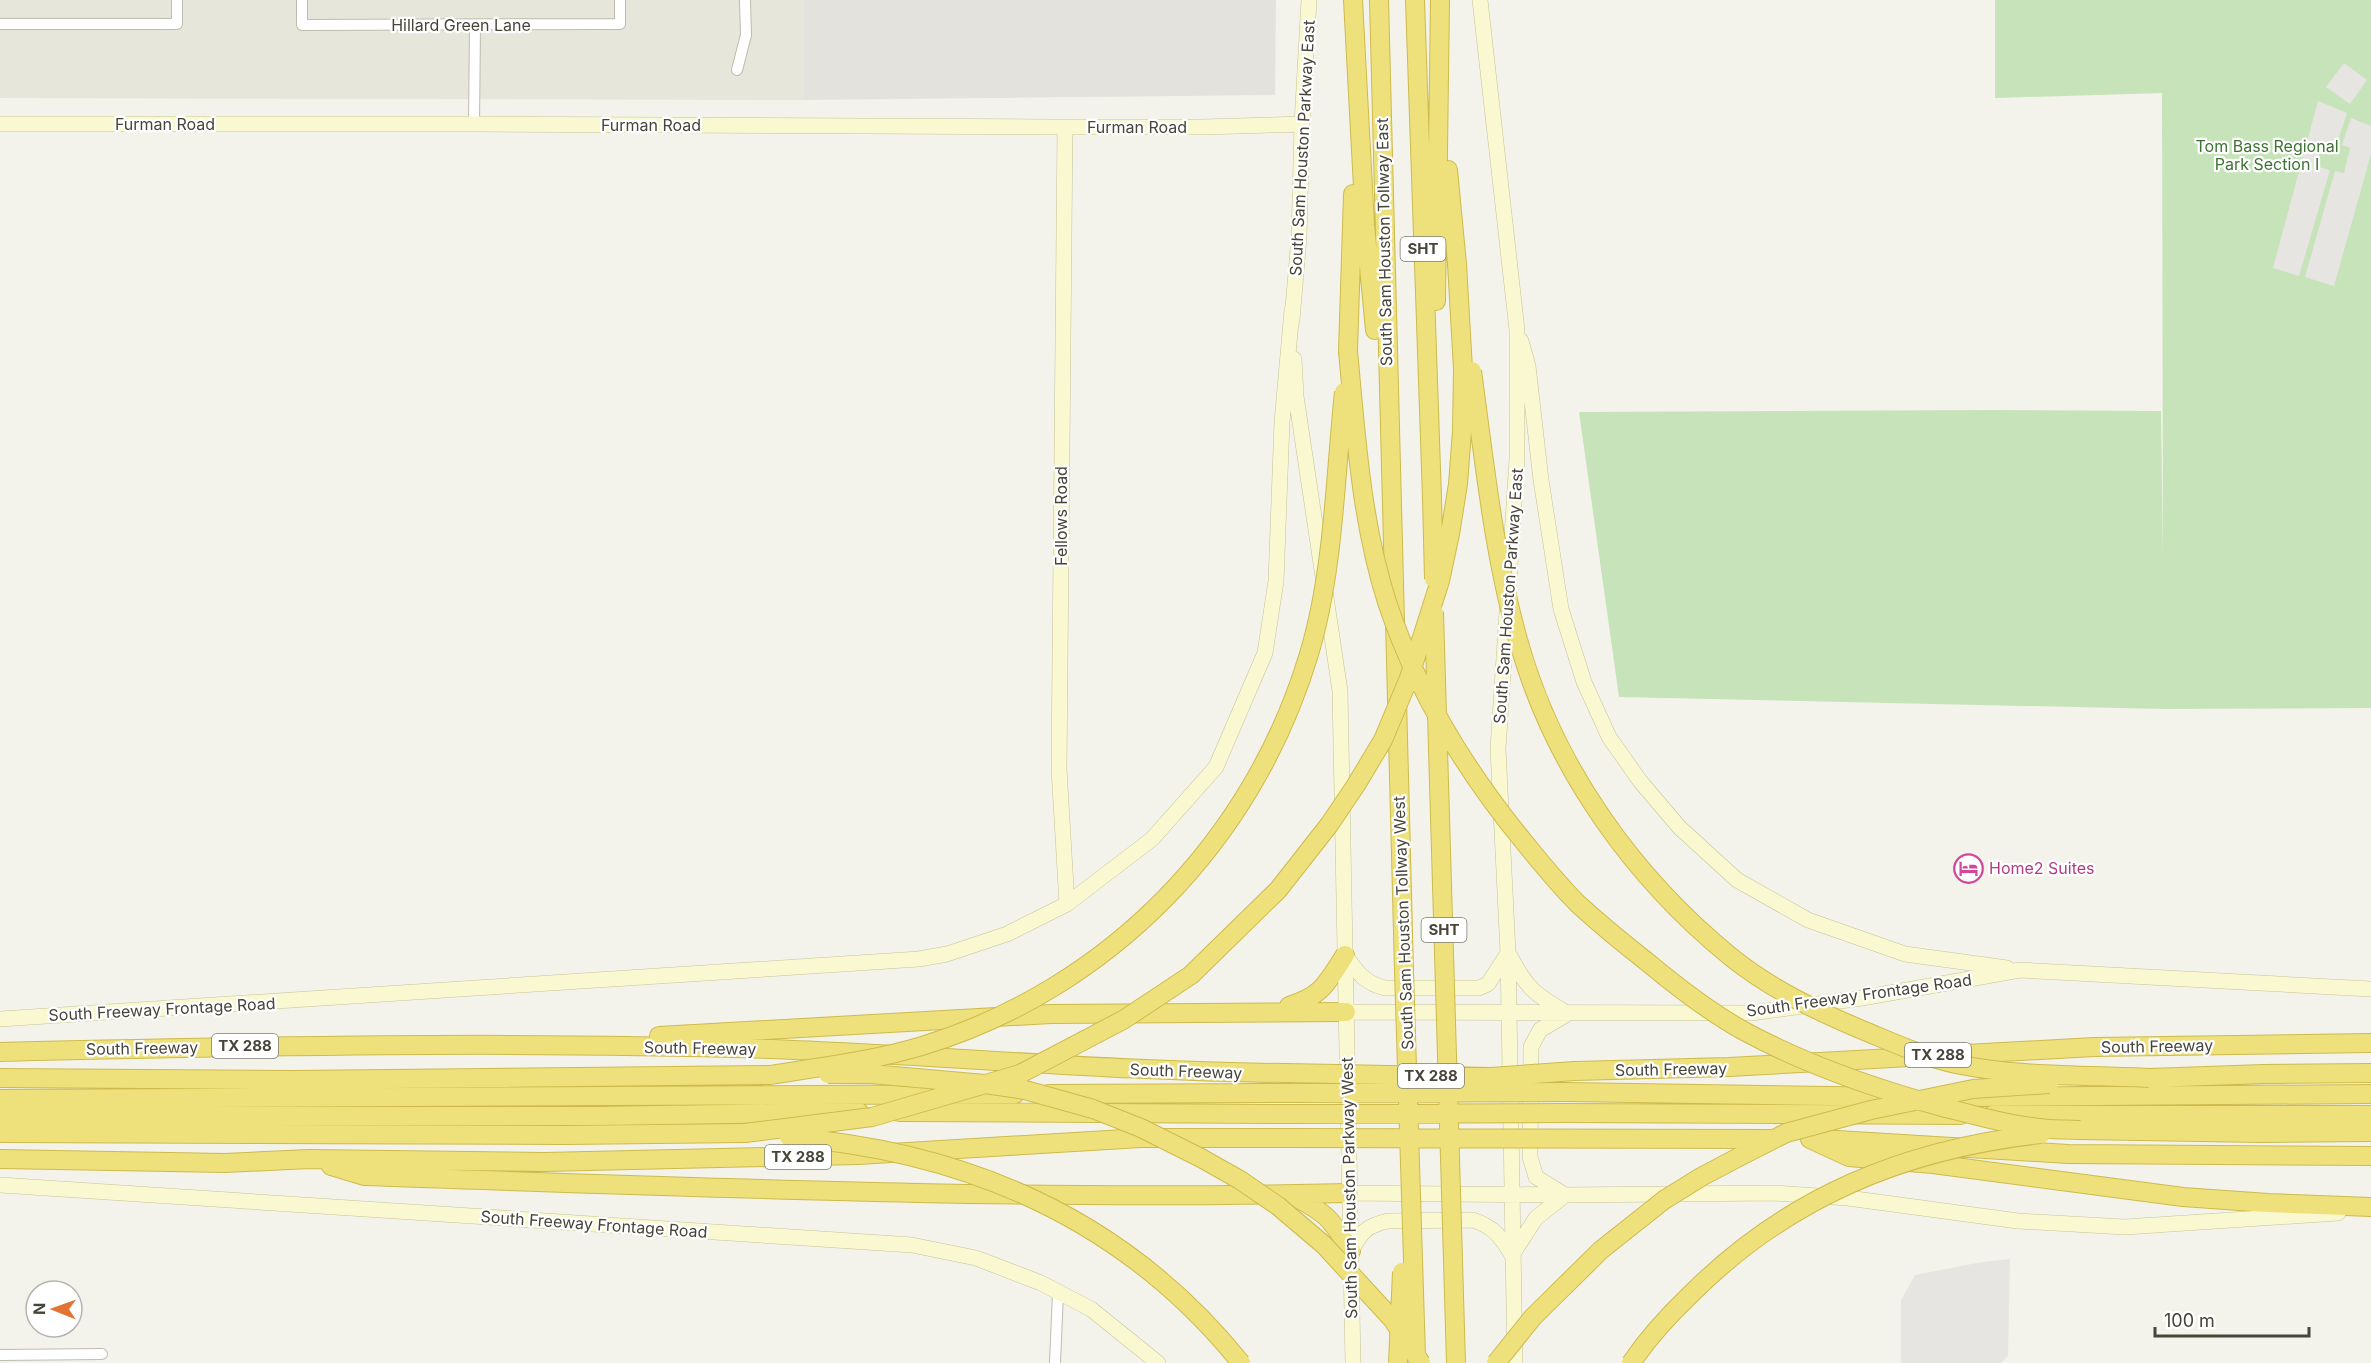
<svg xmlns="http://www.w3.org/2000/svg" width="2371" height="1363" font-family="Inter,sans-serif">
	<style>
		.residential { fill: #e7e6da }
		.industrial { fill: #e4e2dc }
		.green { fill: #c7e3b9 }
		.parking { fill: #e6e5e2 }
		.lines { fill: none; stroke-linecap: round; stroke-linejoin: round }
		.street-casing { stroke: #bebcaf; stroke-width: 12 }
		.secondary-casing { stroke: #c5c399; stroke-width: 16 }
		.highway-casing { stroke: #cdba4c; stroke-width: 20 }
		.street { stroke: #fff; stroke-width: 10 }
		.secondary { stroke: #f9f8d0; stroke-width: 15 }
		.highway { stroke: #eee17c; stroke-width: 18 }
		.highway-bridge-casing { stroke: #cdba4c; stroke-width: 20; stroke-linecap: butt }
		.highway-bridge { stroke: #eee17c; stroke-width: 18 }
		.labels { text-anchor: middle; stroke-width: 4.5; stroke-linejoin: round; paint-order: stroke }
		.shield { fill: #fff; stroke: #7e7d75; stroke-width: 1.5 }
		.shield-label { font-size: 15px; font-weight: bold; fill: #47453a }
		.street-label { font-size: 16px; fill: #47453a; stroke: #fff }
		.park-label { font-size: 16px; fill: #3d7333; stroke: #fff }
		.hotel-label { font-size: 16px; fill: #b23c85; stroke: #fff; text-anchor: start }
	</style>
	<rect width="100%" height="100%" fill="#f4f3eb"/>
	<path class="residential" d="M0,0h804v100l-804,-2z"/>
	<path class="industrial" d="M804,0h472l-1,95 -471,5z"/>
	<path class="green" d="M1995,0h376v708l-207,1 -545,-12 -40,-285 413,-2 169,1 2,148 -1,-466 -167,5z"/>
	<path class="parking" d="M2344,63l23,17 -17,24 -24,-17z
		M2318,101l29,12 -10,31 -14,-3 -7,25 14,4 -31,106 -26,-8z
		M2351,118l20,8v28l-37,132 -29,-9 30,-106 9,2 6,-25 -8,-3z
		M2010,1259l-2,97 -7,7h-100v-63l14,-25 67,-13z"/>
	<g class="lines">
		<defs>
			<path id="street" d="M302,0v25l318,-1v-24
				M0,24h177v-24
				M737,70l9,-35 -1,-35
				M474,124l1,-99
				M0,1355l102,-1
				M1055,1363l3,-70"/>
			<path id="secondary" d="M1480,0l37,330v129l-19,290 10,204 7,410
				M0,124h474l578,3h151l99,-3
				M1065,127l-6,642 8,135
				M1292,320l7,-83 3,-113 7,-124
				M1521,341l7,25 13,114 20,129 23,73 25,55 31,44 39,46 58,53 71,40 97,34 102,14
				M1294,359l2,37 44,295 13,672
				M1345,955c12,17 19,28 40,33h94l9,-4 20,-31
				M1510,956c16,31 24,38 55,56
				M1346,1012l405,1 111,-15 158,-28 351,19
				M0,1019l919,-60 28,-5 60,-20 60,-30 85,-65 64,-72 49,-114 11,-72 6,-159 10,-112
				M0,1185l912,60 64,13 65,25 50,26 67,54
				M1349,1193l216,2 208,-2 75,5 170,23 107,6 213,-14
				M1565,1195l-29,-18 -6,-20 1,-110 9,-17 27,-16
				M1351,1251c11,-19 14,-25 37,-30l85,-1c21,7 28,17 39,35
				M1512,1255l24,-37 29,-23"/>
			<path id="highway" d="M1353,0l12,225 10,105
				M1379,0l25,971
				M1415,0l17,498
				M1448,170l9,94
				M1436,301l4,-301
				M1348,351l5,-157
				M1289,1006c34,-11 37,-22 56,-51
				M659,1036l392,-22 295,-2
				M0,1052c256,-6 513,-11 770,-3 172,6 344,23 516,24
				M1575,1071l154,-4 365,-20 277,-4
				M0,1078l293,2 477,-5
				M2149,1078l115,-4 107,-1
				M1567,1092l334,5
				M1048,1094l242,-1
				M1964,1097l407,-3
				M0,1099l1015,-5
				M899,1112l389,2
				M1564,1113l397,2
				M1992,1115h379
				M0,1116h593l266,-4
				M2080,1130l180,3 111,-1
				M0,1133l566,2 179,-2
				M1810,1139l39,18 84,7 250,33 85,6 103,4
				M1821,1139l247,15 303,2
				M0,1159l225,4 84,-4 235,3 314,-7 283,-17h146
				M331,1166l33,10c329,11 657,25 985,17
				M1292,1195c35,19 38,22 59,56"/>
		</defs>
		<use href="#street" class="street-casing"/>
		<use href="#secondary" class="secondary-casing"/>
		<use href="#highway" class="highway-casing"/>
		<use href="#street" class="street"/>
		<use href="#secondary" class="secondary"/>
		<use href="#highway" class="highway"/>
		<defs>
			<path id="highway-bridge" d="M1348,351c8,84 13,170 39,251 29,88 78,168 137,240 17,21 35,43 54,62 22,20 45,39 68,57 30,25 62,50 96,69 64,35 134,59 204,78 29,7 57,16 87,19 15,3 31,2 47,3
				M1472,371c13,94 22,189 49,279 36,121 113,228 210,307 41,33 88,55 136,75 29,12 58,25 89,32 63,13 129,11 193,14
				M1432,498l2,81
				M1434,612l22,751
				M1404,971l12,385
				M1286,1073l205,4 84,-6
				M828,1074h43l114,10 40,6 68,19 48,19 60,30 39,22 38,26 46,39 69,75 28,43
				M770,1075c50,-8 102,-14 152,-29 187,-57 331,-205 387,-392 25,-83 26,-177 35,-262
				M1290,1093l277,-1
				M1288,1114l276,-1
				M745,1133l127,-16 148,-43 103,-54 68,-45 87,-85 51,-65 27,-40 27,-45 26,-62 31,-97 10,-47 8,-50 4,-53 1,-62 -6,-105
				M789,1137c180,15 337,83 452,226
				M1287,1138l484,1
				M1398,1363l4,-91
				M1496,1363l37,-46 68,-67 63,-50 37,-23 36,-19 49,-25 85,-23 102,-21 76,-5
				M1631,1363c17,-25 38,-48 60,-69 97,-97 214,-145 350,-160"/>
		</defs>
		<use href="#highway-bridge" class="highway-bridge-casing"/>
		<use href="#highway-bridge" class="highway-bridge"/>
	</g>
	<defs>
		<symbol id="hotel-ring" viewBox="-11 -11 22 22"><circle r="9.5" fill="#fff" stroke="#d1479c" stroke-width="1.5"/><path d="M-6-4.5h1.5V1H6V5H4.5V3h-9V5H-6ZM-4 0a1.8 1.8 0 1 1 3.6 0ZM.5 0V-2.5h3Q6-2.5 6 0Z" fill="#d1479c"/></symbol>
	</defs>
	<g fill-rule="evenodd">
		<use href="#hotel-ring" x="1952" y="852" width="33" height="33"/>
	</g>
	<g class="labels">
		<g class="shield">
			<rect x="1400.5" y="237" width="45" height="24" rx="4.5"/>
			<rect x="1421.5" y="918" width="45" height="24" rx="4.5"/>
			<rect x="212" y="1034" width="66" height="24" rx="4.5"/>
			<rect x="1905" y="1043" width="66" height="24" rx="4.5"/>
			<rect x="1398" y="1064" width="66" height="24" rx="4.5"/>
			<rect x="765" y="1145" width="66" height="24" rx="4.5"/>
		</g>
		<g class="shield-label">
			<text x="1423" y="254">SHT</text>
			<text x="1444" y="935">SHT</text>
			<text x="245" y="1051">TX 288</text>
			<text x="1938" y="1060">TX 288</text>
			<text x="1431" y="1081">TX 288</text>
			<text x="798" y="1162">TX 288</text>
		</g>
		<g class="street-label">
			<text x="461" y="31">Hillard Green Lane</text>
			<text x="165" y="130">Furman Road</text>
			<text x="651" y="131">Furman Road</text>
			<text x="1137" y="133">Furman Road</text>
			<text transform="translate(1302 148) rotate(-87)" y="6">South Sam Houston Parkway East</text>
			<text transform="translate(1384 242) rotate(-91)" y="6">South Sam Houston Tollway East</text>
			<text transform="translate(1061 516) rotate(-90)" y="6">Fellows Road</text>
			<text transform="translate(1508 596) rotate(-86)" y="6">South Sam Houston Parkway East</text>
			<text transform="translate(1403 923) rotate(-92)" y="6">South Sam Houston Tollway West</text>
			<text transform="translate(1859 995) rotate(-8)" y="6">South Freeway Frontage Road</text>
			<text transform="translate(162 1009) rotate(-3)" y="6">South Freeway Frontage Road</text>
			<text transform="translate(2157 1046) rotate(-1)" y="6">South Freeway</text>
			<text transform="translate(142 1048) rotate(-1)" y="6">South Freeway</text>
			<text transform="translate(700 1048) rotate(1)" y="6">South Freeway</text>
			<text transform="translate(1671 1069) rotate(-1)" y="6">South Freeway</text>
			<text transform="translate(1186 1071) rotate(2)" y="6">South Freeway</text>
			<text transform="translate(1349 1188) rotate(-91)" y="6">South Sam Houston Parkway West</text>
			<text transform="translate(594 1224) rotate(4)" y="6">South Freeway Frontage Road</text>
		</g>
		<g class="park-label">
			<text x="2267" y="152">Tom Bass Regional<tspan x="2267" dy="18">Park Section I</tspan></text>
		</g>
		<g class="hotel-label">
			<text x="1989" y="874">Home2 Suites</text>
		</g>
	</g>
	<g transform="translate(54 1309) rotate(271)"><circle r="28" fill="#ffffff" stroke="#b5b5b0" stroke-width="1.5"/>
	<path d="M0-4.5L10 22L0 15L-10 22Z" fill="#e27434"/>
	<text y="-9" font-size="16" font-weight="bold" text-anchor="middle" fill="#47453a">N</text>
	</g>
	<path d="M2155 1327v9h154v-9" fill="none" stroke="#47453a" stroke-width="3"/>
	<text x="2164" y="1327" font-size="18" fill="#47453a" stroke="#ffffff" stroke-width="4.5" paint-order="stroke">100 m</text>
</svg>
